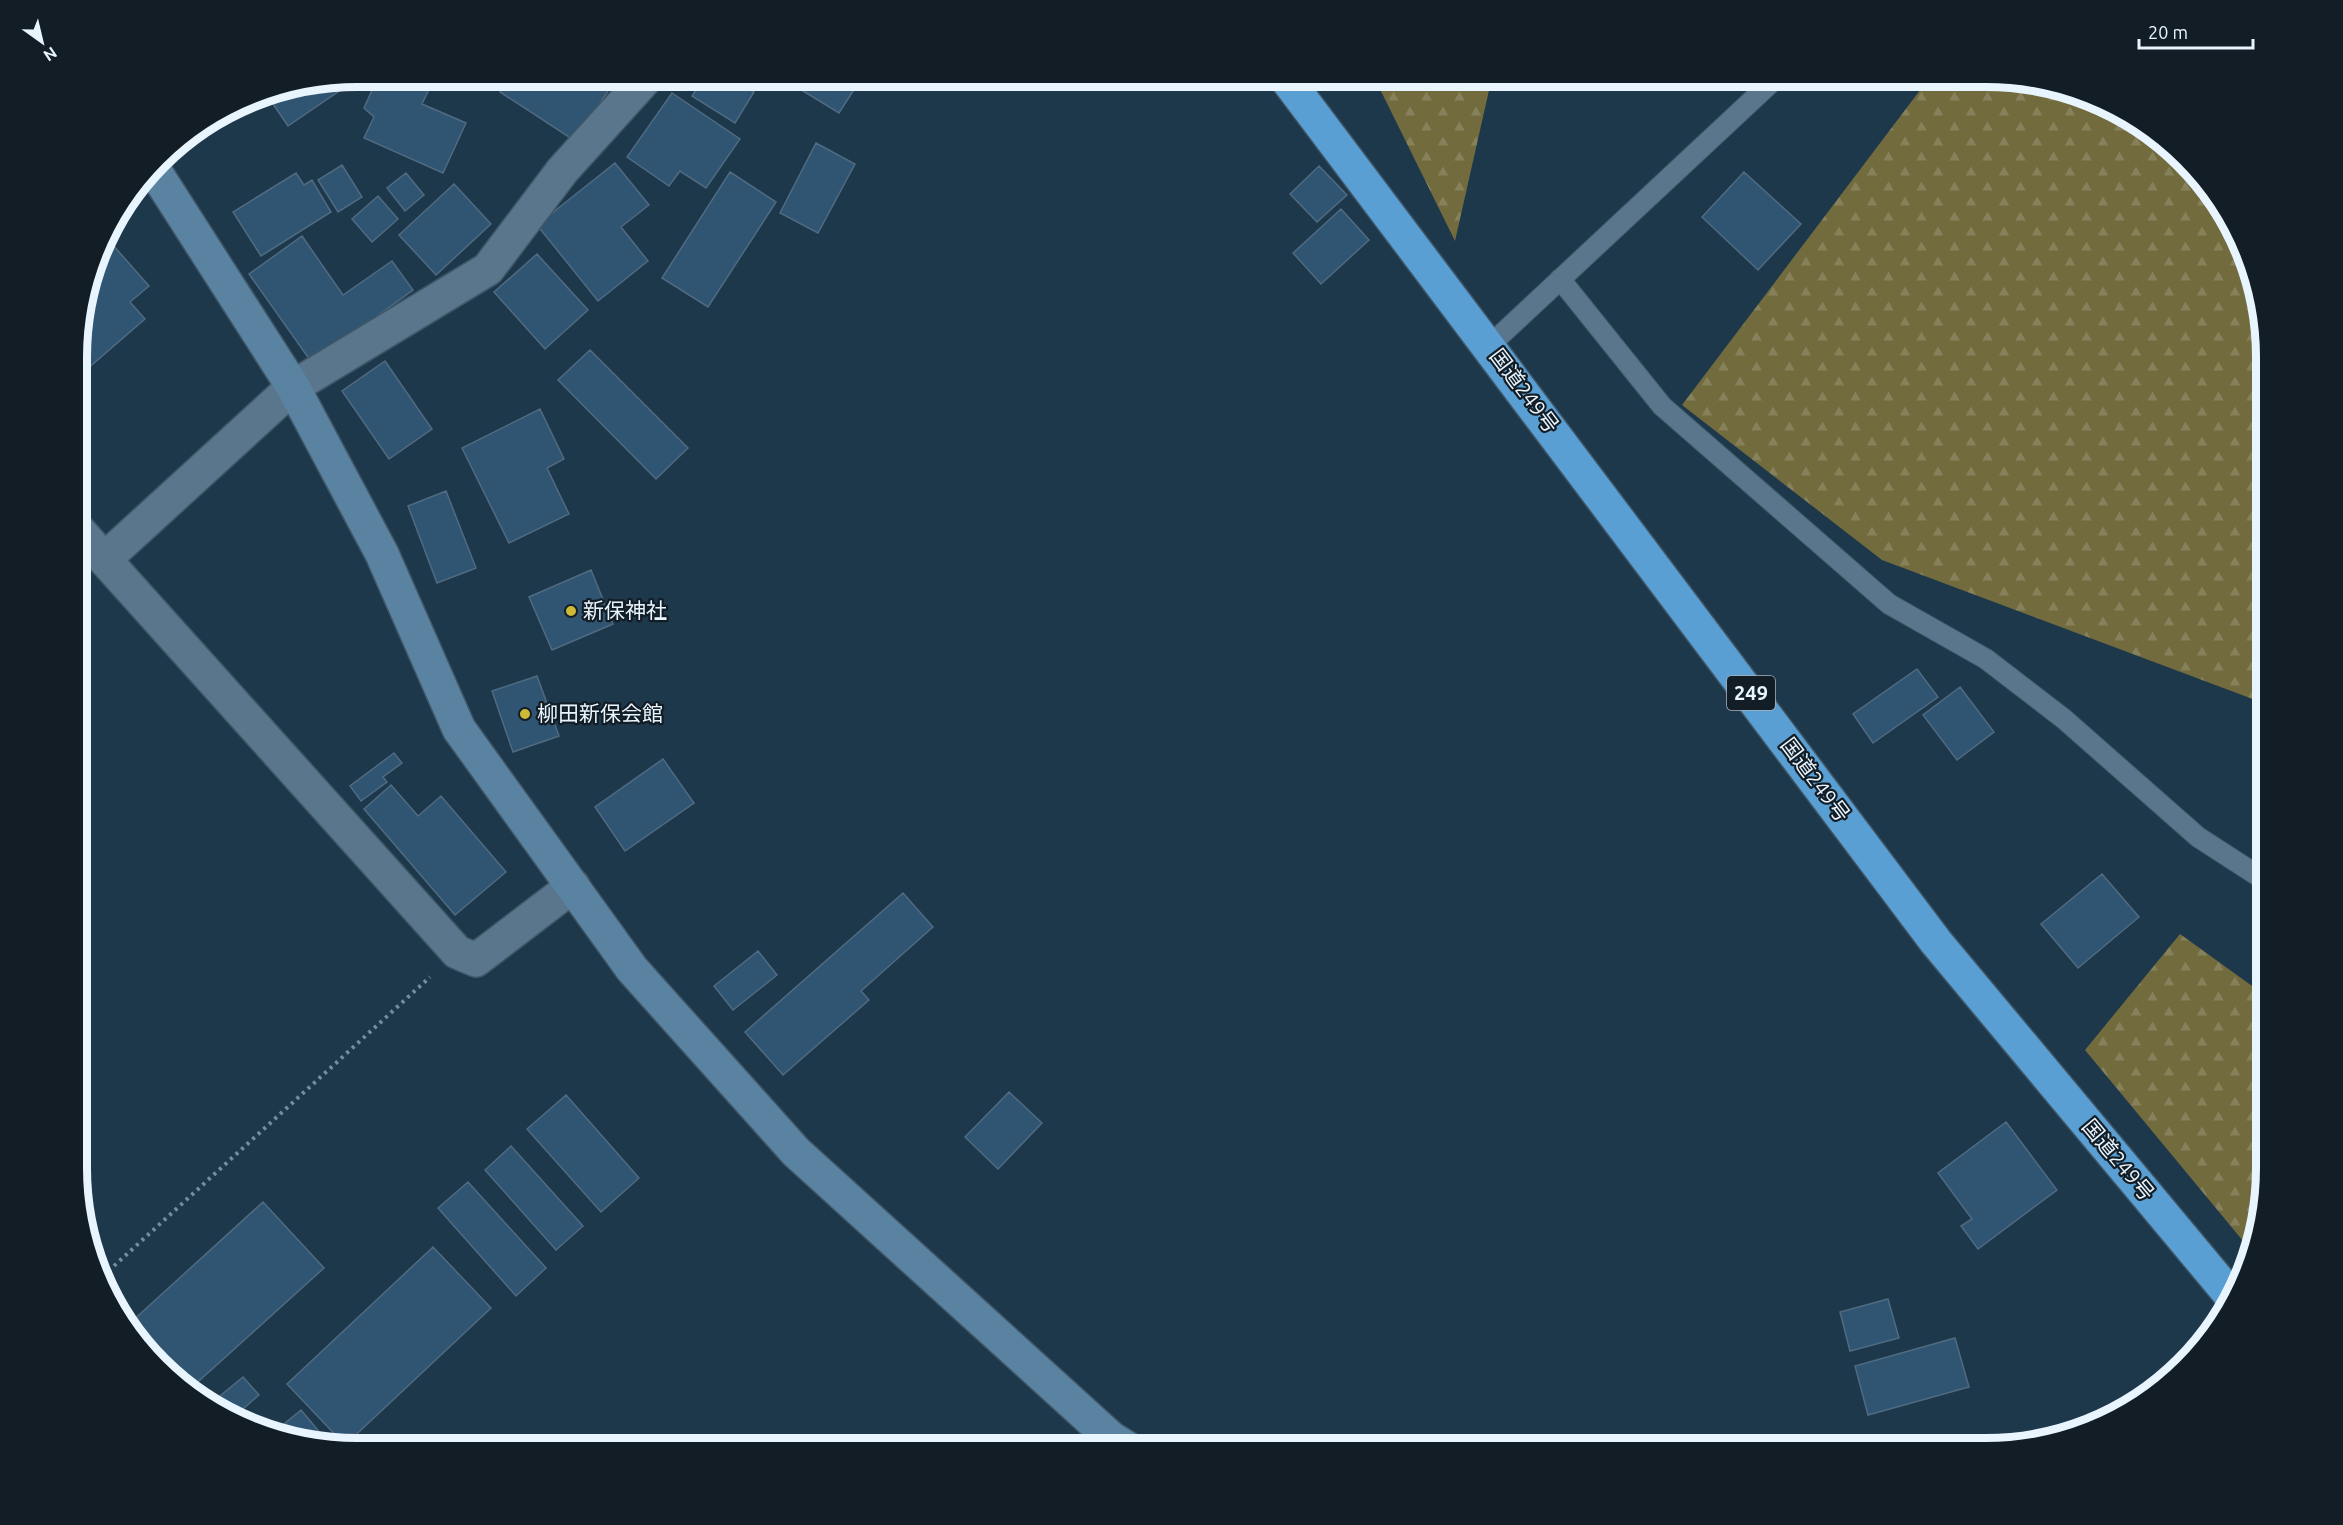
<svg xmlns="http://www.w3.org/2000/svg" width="2343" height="1525" font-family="Ubuntu,'Noto Sans JP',sans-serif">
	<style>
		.forest { fill: url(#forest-firs) }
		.building { fill: #305572; stroke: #506b81; stroke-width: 1.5 }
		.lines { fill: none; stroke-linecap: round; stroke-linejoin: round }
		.lane-casing { stroke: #3f5666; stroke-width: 22 }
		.street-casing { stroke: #3f5666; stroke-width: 36 }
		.secondary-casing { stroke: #3f5666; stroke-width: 36 }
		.highway-casing { stroke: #3f5666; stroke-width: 36 }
		.path { stroke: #788c9b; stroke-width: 4; stroke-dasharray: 3 4.5; stroke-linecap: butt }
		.lane { stroke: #5a768c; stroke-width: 20 }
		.street { stroke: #5a768c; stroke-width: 33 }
		.secondary { stroke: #5a82a1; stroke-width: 33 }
		.highway { stroke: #5a9fd3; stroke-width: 33 }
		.poi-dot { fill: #cdb938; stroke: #121d26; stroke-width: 2 }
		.labels { text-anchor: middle; stroke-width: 4.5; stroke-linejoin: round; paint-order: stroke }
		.shield { fill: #121d26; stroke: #a8b4bd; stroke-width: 1.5 }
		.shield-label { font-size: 20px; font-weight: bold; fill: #e8f4fe }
		.street-label { font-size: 21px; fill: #e8f4fe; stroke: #121d26 }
		.poi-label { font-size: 21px; fill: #e8f4fe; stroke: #121d26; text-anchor: start }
		.rim { fill: none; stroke: #e8f4fe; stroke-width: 8 }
	</style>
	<defs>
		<pattern id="forest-firs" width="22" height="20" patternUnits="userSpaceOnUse" patternTransform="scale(1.5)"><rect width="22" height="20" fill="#726b3e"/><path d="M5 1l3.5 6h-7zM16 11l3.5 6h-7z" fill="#86815b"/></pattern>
	</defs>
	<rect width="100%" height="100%" fill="#1d374b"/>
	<path class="forest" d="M1374,77h118l-37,164z
		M1930,77h56l90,14 66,33 87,93 37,122v365l-384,-144 -200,-155z
		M2180,934l86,62v190l-13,67 -168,-203z"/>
	<path class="building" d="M378,77h57l-13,27 44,19 -23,50 -79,-35 10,-21 -10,-9z
		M511,77h82l17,11 -35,53 -75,-49z
		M704,77h24l26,15 -19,31 -43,-27z
		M812,77h33l12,8 -18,28 -36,-22z
		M1680,77h26l-15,12z
		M336,81l6,8 -54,37 -17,-25 11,-10z
		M672,93l68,46 -34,49 -26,-17 -11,15 -42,-29z
		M816,143l39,21 -37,69 -38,-20z
		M615,163l34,42 -28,22 27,34 -50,40 -61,-76z
		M342,165l20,32 -24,15 -20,-32z
		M1319,166l28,29 -30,27 -27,-28z
		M730,172l46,30 -68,105 -46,-29z
		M1744,172l57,52 -43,46 -56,-53z
		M296,173l8,12 8,-5 19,32 -70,44 -28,-44z
		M406,173l18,22 -19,16 -18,-23z
		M454,184l37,40 -55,51 -37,-40z
		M378,196l20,23 -26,23 -20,-23z
		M1341,209l28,31 -48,44 -28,-31z
		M302,236l41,59 49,-34 21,29 -101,73 -63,-89z
		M112,244l37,42 -19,16 15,17 -66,57v-55l20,-65z
		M537,254l51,56 -43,39 -51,-57z
		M590,350l98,98 -32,31 -98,-99z
		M385,361l47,68 -43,30 -47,-68z
		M540,409l24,50 -17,9 22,46 -60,29 -47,-95z
		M446,491l30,77 -39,15 -29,-77z
		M591,570l22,54 -61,26 -23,-53z
		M1917,669l21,28 -65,46 -20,-29z
		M537,676l22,60 -46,16 -21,-61z
		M1960,687l34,45 -37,28 -34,-45z
		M394,753l8,10 -19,14 4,5 -26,19 -11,-15z
		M663,759l31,44 -69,48 -30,-44z
		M391,785l27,31 23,-20 65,76 -51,43 -91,-106z
		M2102,874l37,43 -61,51 -37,-44z
		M903,893l30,34 -72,64 8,9 -86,75 -38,-43z
		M758,951l19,24 -44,35 -19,-24z
		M1009,1092l33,31 -44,46 -33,-32z
		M566,1095l73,83 -38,34 -74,-83z
		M2006,1122l51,68 -79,59 -17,-23 11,-7 -34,-46z
		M511,1146l72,80 -27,24 -71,-80z
		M468,1182l78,86 -30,28 -78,-88z
		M263,1202l61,66 -134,121 -61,-65z
		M433,1247l58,61 -146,137 -58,-61z
		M1888,1299l11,39 -49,13 -10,-39z
		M1955,1338l14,49 -101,28 -13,-49z
		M243,1377l16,18 -16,14 18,22 -52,-26z
		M301,1410l27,32 -2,1 -54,-9z"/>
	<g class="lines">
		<defs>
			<path id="lane" d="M1560,279l102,127 227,198 97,55 78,60 134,118 68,44
				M1490,345l287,-268"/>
			<path id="street" d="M79,531l378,421 19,8 97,-74
				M106,558l187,-171 195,-118 74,-98 85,-94"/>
			<path id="secondary" d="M154,170l139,217 89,167 77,175 173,240 164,183 315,286 16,10"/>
			<path id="highway" d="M1285,77l651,865 296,355"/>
		</defs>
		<use href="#lane" class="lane-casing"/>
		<use href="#street" class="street-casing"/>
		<use href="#secondary" class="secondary-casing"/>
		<use href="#highway" class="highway-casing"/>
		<path class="path" d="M103,1276l327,-299"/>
		<use href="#lane" class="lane"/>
		<use href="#street" class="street"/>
		<use href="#secondary" class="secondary"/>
		<use href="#highway" class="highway"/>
	</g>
	<g class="poi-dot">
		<circle cx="571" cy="611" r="6"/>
		<circle cx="525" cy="714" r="6"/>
	</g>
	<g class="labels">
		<rect class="shield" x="1727" y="676" width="48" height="34" rx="4.5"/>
		<g class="shield-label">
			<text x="1751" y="700">249</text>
		</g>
		<g class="street-label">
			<text transform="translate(1524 391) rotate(53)" y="7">国道249号</text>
			<text transform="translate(1815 780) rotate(53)" y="7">国道249号</text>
			<text transform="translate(2118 1160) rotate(50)" y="7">国道249号</text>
		</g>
		<g class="poi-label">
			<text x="583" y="618">新保神社</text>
			<text x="537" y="721">柳田新保会館</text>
		</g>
	</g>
	<path d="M0 0H2343V1525H0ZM357 87H1986A270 270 0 0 1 2256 357V1168A270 270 0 0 1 1986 1438H357A270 270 0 0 1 87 1168V357A270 270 0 0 1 357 87Z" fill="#121d26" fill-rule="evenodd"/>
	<path class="rim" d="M357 87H1986A270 270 0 0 1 2256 357V1168A270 270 0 0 1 1986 1438H357A270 270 0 0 1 87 1168V357A270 270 0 0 1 357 87Z"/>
	<g transform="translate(42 42) rotate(146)" stroke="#121d26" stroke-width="4.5" paint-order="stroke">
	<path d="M0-4.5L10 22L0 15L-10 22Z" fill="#e8f4fe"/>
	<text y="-9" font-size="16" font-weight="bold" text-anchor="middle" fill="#e8f4fe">N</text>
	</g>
	<path d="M2139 39v9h114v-9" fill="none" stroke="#e8f4fe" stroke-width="3"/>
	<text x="2148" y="39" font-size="18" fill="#e8f4fe" stroke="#121d26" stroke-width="4.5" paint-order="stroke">20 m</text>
</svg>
